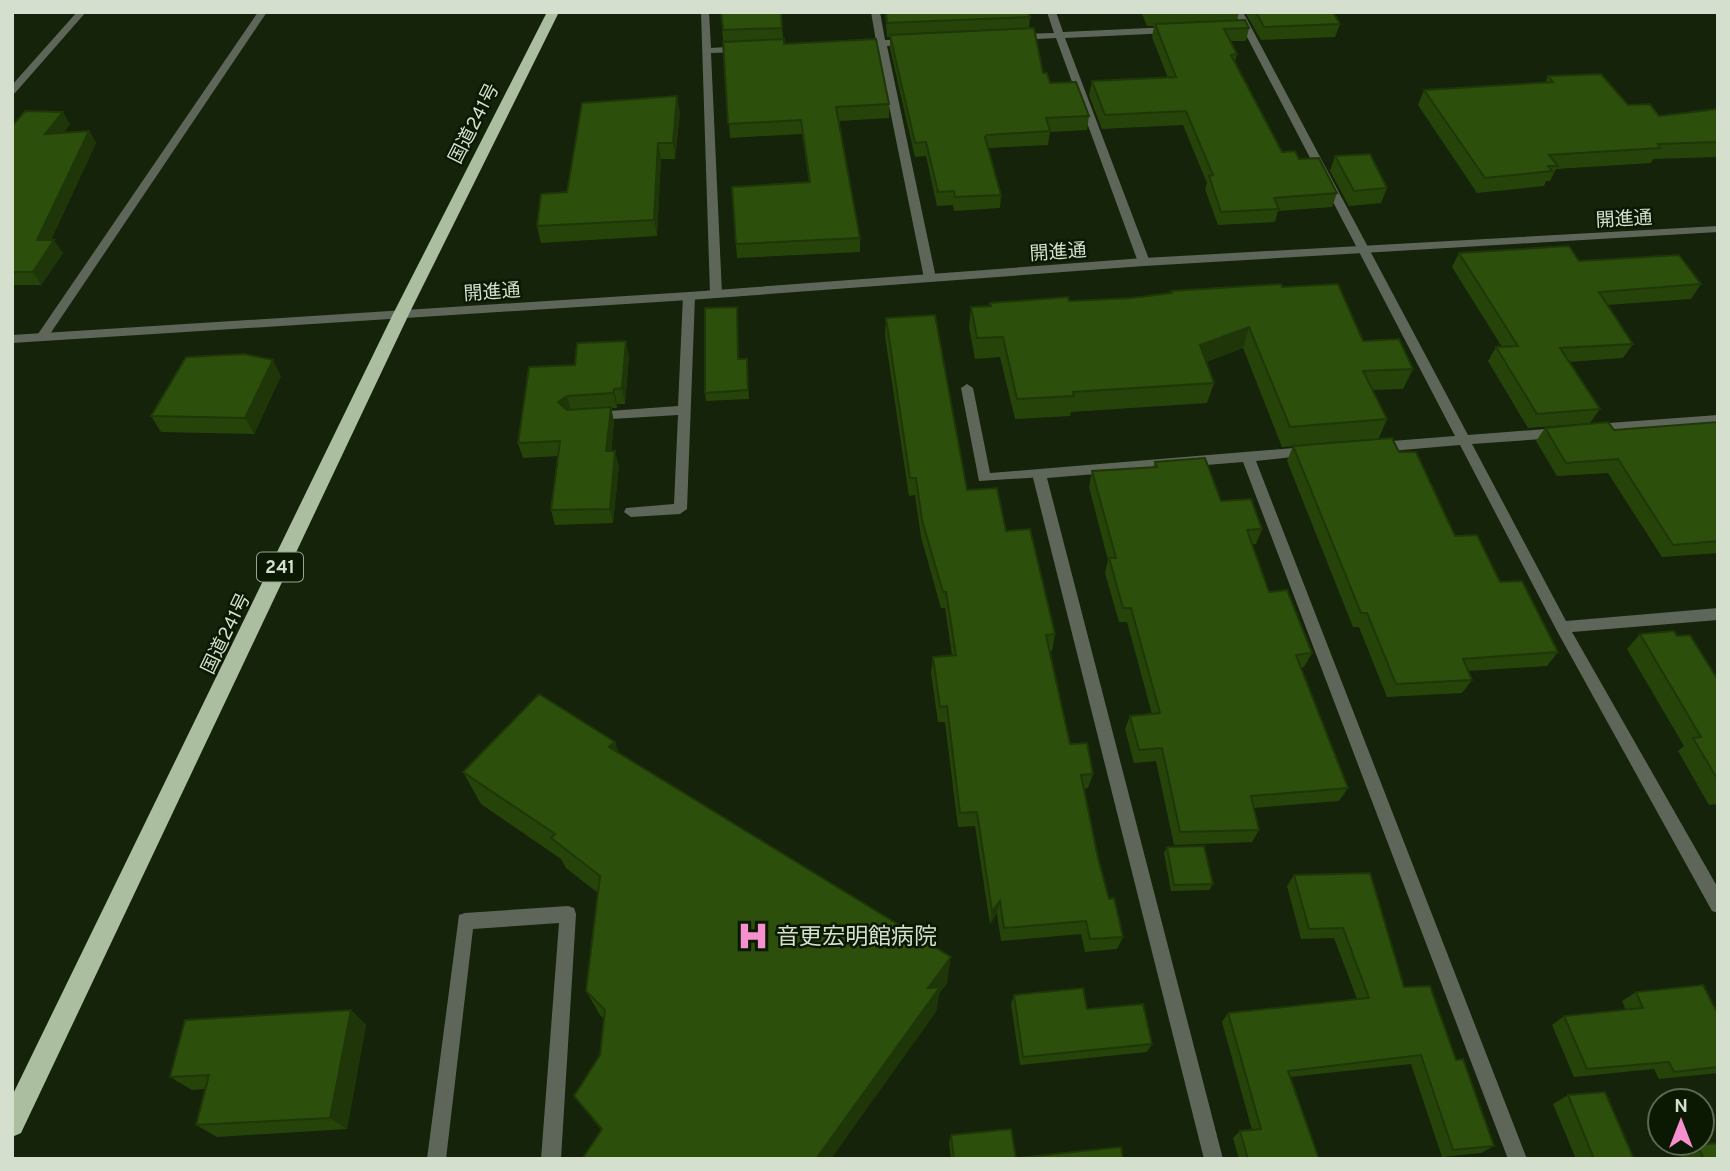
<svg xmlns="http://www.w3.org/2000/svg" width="1730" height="1171" font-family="Overpass,'Noto Sans JP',sans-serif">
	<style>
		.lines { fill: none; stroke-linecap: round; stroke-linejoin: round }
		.service { fill: #5e6659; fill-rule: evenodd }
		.minor { fill: #5e6659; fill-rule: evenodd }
		.tertiary { fill: #5e6659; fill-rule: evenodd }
		.trunk { fill: #abbea0; fill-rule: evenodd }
		.wall { fill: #26440a }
		.shaded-wall { fill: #1f3708 }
		.building { fill: #2c4f0c; stroke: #1f3708; stroke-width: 2 }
		.labels { text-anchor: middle; stroke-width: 5; stroke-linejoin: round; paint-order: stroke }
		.shield { fill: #0b1902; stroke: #98a491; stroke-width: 2 }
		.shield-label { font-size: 18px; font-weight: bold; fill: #d4dfce }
		.street-label { font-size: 19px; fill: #d4dfce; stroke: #0b1902 }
		.near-poi-label { font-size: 23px; fill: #d4dfce; stroke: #0b1902; text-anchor: start }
	</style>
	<rect width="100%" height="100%" fill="#142309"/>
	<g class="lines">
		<path class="service" d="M689,292l6,4 -8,213 -7,5 -49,3 -7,-5 2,-4 48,-4 4,-89 -83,5 -6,-4 6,-4 83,-6 5,-110z
			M967,384l6,4 17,85 49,-4 7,5 -2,3 -65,4 -18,-93z
			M568,906l6,2 2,6 -15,245h-20l18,-236 -86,6 -27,230h-19l32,-244 6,-2z"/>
		<path class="minor" d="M77,12h9l-71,81 -3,1v-9z
			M258,12h9l-221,328h-8v-6z
			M701,12h8l2,36 29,-2 5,3 -5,3 -29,1 11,241 -6,4 -6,-4z
			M871,12h9l5,28 23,-1 5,3 -5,3 -21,1 49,232 -6,4 -6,-4 -47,-232 -19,1 -5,-3 5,-3h18z
			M1047,12h9l7,20 107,-5 5,3 -5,3 -105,5 85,224 -2,3h-8l-2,-3 -82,-224 -37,2 -5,-3 5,-3 35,-1z
			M1234,12h9l225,423 90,-7 6,5 -6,5 -86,6 94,177 152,-13v12l-146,12 146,256v25l-6,-2 -155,-280 -97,-186 -81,7 -6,-5 6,-5 76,-6z
			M1718,415v8l-123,11 -6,-5 6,-5z
			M1306,447l5,2 1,3 -1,3 -55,6 271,698h-19l-265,-697 -196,16 176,681h-19l-172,-685 7,-5z"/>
		<path class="tertiary" d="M1718,226v6l-574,34 -455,34 -677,43v-8l677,-43 455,-34z"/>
		<path class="trunk" d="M547,12h12l-150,302 -388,819 -9,4v-41l381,-782z"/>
	</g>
	<path class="wall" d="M721,12l61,16 2,16 105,60v14l-50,3 21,117v14l-123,6 -1,-14 73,-62 -7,-48 -72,4z
		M885,12h143l2,5 -1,12 14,44 7,10 39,33 -2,14 -37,2 -2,13 -60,3 13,47 -1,13 -46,3 -1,-6 -16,1 -11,-50 -11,1 -25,-109v-11h-3z
		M1141,12h98l-2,8 12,8 -3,13h-16l7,13 -2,7 47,91 17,7 38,34 -5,14 -54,4 -3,11 -57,3 -13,-36 2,-6 -24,-58 -81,4 -13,-34 3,-14 76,-3 -16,-41 2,-11h-7z
		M1245,12h88l7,12 -5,13 -74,3z
		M1548,76l111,40 59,-7v48l-65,2 -2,4 -95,6 -6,12h-4l-2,5 -67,7 -59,-88 6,-15 121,-7z
		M680,112l-5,47h-14l-4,77 -116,7 -4,-17 30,-34z
		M70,124l-6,8 25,-1 7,12 -45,97 12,13 -22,32h-29v-159z
		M1335,156l52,32 -6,15 -32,3 -19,-35z
		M1459,253l120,8 122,23 -10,15 -84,6 26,39 -10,14 -55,4 32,47 -10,14 -62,5 -40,-67 8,-14h6l-50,-80z
		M1282,287l81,54 50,28 -10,20 -30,1 14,29 -9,21 -96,7 -39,-99 -37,14 8,21 -7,20 -136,9 -1,4 -55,3 -15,-62 -25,2 -6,-32 2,-20 19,-1v-3l79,-2 62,-3 39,-5 1,-2z
		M737,315l2,44h8l2,40 -43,2 -1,-8z
		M886,318l81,172 39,41 49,103 -3,17h-2l20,93 23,30 -5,14 -4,1 14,69 11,41 14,38 -6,12 -32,3 -4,-18 -80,7 -4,-28 -7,11 -15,-98 -17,1 -13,-105h-7l-7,-49 2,-16 19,-2 -7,-47h-4l-20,-71 -6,-42 -6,1 -24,-160z
		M629,356l-4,48h-8v4h-6l3,14 -3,29 8,15 -6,57 -58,2 -4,-15 7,-54 -35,2 -5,-15 57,-78z
		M281,376l-27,58 -93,-2 -10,-16z
		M1718,422v131l-56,4 -54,-84 -51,3 -21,-35 9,-13 69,2z
		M1293,446l106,6 56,84 45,46 58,70 -11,14 -79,5 4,9 -10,13 -75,4 -28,-70h-6l-66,-166z
		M1155,462l66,39 41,28 -6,15h-4l17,48 43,61 -8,14 -3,1 47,120 -9,13 -86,7 6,22 -7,12 -78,3 -18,-84 -22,2 -9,-34 5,-13 22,-2 -25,-92h-8l-14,-49 3,-13 -19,-73 3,-16 61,-4z
		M1640,634l37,2 41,44v124l-9,1 -31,-54 6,-5 -57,-97z
		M615,742l4,12 328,229 -8,11 -3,18 -335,118 -27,-34 26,-41 4,-36 -4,-4 -14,-24 12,-98 -32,-25 -5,-9 -80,-55 -18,-32z
		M1167,847l46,37 -4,6 -38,1 -7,-38z
		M1294,875l110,112 52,73 38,86 -13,7 -39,4 -31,-93 -121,13 29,82h-80l-6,-21 7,-7 12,-1 -30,-108 6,-9 129,-14 -23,-61 -33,1 -14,-53z
		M1636,992l82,22v59l-59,6 -5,-10 -80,8 -22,-52 12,-9 62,-6 -4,-9z
		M1014,995l73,14 65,35 -5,8 -127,13 -9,-61z
		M351,1010l15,15 -19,104 -130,8 -21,-12 9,-36 -13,1 -22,-13z
		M1568,1095l66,64h-58l-23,-55z
		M951,1135l65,23 107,1h-172l-2,-16z
		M1697,1145l21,14h-36l-2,-6z"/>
	<path class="shaded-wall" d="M677,96l3,16 -5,47 -2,-16z
		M63,112l7,12 -17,22 -8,-12z
		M89,131l7,12 -51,110 -8,-13z
		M658,143l3,16 -4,77 -3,-16z
		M54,240l9,13 -22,32 -8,-13z
		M1249,327l-6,21 -49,18 6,-21z
		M626,341l3,15 -4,48 -3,-16z
		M273,360l8,16 -27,58 -9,-16z
		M614,389l3,15v4l-4,-15z
		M567,396l4,15 -8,6 -5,-15z
		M611,407l3,15 -4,44 -4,-15z
		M615,451l4,15 -6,57 -3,-14z
		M615,742l11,32 -17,-27z
		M1000,901l-3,12 -7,11 2,-13z
		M951,957l-4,26 -8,11 -3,18 -105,147h-15l112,-171z
		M351,1010l15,15 -19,104 -17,-11z"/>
	<path class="building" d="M721,12h60l1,16 -59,2z
		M886,12h142l2,5 -143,6z
		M1256,12h77l7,12 -76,3z
		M1245,20l4,8 -25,1 13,25 -6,1 51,97 13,-1 4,8 20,-1 18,35 -63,5 5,11 -58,3 -12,-36 4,-1 -27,-64 -81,4 -13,-34 84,-4 -21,-53z
		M1034,28l9,45h4l3,10 26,-1 13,34 -43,2 4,13 -63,4 -2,2 16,58 -46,2 -1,-6 -16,1 -12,-50 -11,1 -25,-108z
		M784,39v5l92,-5 13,65 -53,3 24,131 -124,6 -4,-57 78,-5 -9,-62 -73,4 -5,-82z
		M1601,74l27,31 22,-1 9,12 59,-7v33l-60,2 2,4 -111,7 9,11h-10l4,5 -67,7 -61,-88 129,-8 -5,-6z
		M677,96l-4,47h-15l-4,77 -117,6 4,-32 26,-2 15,-89z
		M25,111l38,1 -18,22 44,-3 -52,109h17l-21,32h-21v-146z
		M1370,154l17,34 -33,3 -19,-35z
		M1569,246l10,15 100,-6 22,29 -102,8 34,52 -73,4 40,61 -63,5 -41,-67 22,-1 -59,-93z
		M1281,284l1,3 56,-3 25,57 36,-2 14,30 -50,2 24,48 -97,8 -41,-100 -49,18 14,38 -141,9 1,4 -57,3 -14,-62 -26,1 -6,-31 20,-1 -1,-3 78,-6 1,4 62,-3 41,-5 -1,-2z
		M737,307l1,52h9l1,31 -43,3v-85z
		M935,315l32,175 30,-2 9,43 24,-2 25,105 -9,1 24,109 17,-1 6,31 -12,1 17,83 11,41 5,-1 9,39 -33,2 -4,-18 -82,7 -4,-27 -8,10 -15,-99 -17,1 -13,-107 -7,1 -7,-50 23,-2 -10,-63h-3l-21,-72 -6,-42h-6l-24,-160z
		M626,341l-4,47 -8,1 -1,4 -46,3 -9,6 9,8 44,-3 -5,44h9l-5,58 -59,1 9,-69 -42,2 11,-76 46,-2 2,-22z
		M244,354l29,6 -28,58 -94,-2 35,-59z
		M1608,422l6,8 104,-8v119l-45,4 -55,-86 -52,4 -21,-35z
		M1392,438l7,14h17l39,84 22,-1 23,47 22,-1 36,71 -95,7 9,21 -76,4 -29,-71h-6l-68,-167z
		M1205,458l16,43 30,-2 11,30 -15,1 22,62 18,-2 25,63 -16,2 52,133 -97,8 8,34 -79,2 -18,-84 -23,2 -9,-34 30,-3 -29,-105h-8l-14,-50h7l-24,-87 65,-4 -2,-5z
		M1674,631l3,5 13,-1 28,45v100l-25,-42 8,-1 -61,-103z
		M539,694l76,48 -6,5 342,210 -23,31 12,-1 -124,172h-234l20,-30 -28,-33 26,-41 5,-45 -19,-19 14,-115 -49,-38 4,-4 -92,-62z
		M1204,846l9,38 -39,1 -7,-38z
		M1370,873l34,114 26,-1 26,74 7,-1 31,87 -41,4 -32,-95 -133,16 31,88h-71l-8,-28 21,-2 -33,-116 141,-15 -26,-70 -34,1 -15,-54z
		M1703,985l15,29v53l-44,5 -5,-10 -82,7 -23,-53 79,-8 -7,-16z
		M1083,988l4,21 56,-5 9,40 -129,13 -9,-62z
		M351,1010l-21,108 -134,7 13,-50 -39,2 15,-57z
		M1605,1092l29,67h-40l-26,-64z
		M1011,1129l5,29 105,-11 2,12h-169l-3,-24z
		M1718,1143v16h-14l-7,-14z"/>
	<defs>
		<symbol id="hospital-bare" viewBox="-9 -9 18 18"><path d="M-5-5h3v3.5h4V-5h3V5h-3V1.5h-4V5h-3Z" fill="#f790ce" stroke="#0b1902" stroke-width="2.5" paint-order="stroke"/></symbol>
	</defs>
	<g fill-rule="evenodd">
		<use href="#hospital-bare" x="731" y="914" width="44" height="44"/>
	</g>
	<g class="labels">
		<rect class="shield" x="257" y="552.5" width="46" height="29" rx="5"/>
		<g class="shield-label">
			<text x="280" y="573">241</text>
		</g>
		<g class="street-label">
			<text transform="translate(473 123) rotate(-63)" y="7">国道241号</text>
			<text transform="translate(1624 218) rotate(-3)" y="7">開進通</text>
			<text transform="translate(1058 251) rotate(-4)" y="7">開進通</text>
			<text transform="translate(492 291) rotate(-4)" y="7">開進通</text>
			<text transform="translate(225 633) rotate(-64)" y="7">国道241号</text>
		</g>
		<g class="near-poi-label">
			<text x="776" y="944">音更宏明館病院</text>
		</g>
	</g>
	<rect width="1730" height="1171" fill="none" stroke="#d4dfce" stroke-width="28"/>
	<g transform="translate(1681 1122)"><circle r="33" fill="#0b1902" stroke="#5b6854" stroke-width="2"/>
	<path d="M0-5L12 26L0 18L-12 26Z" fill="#f790ce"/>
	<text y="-10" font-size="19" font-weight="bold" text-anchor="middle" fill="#d4dfce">N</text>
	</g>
</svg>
